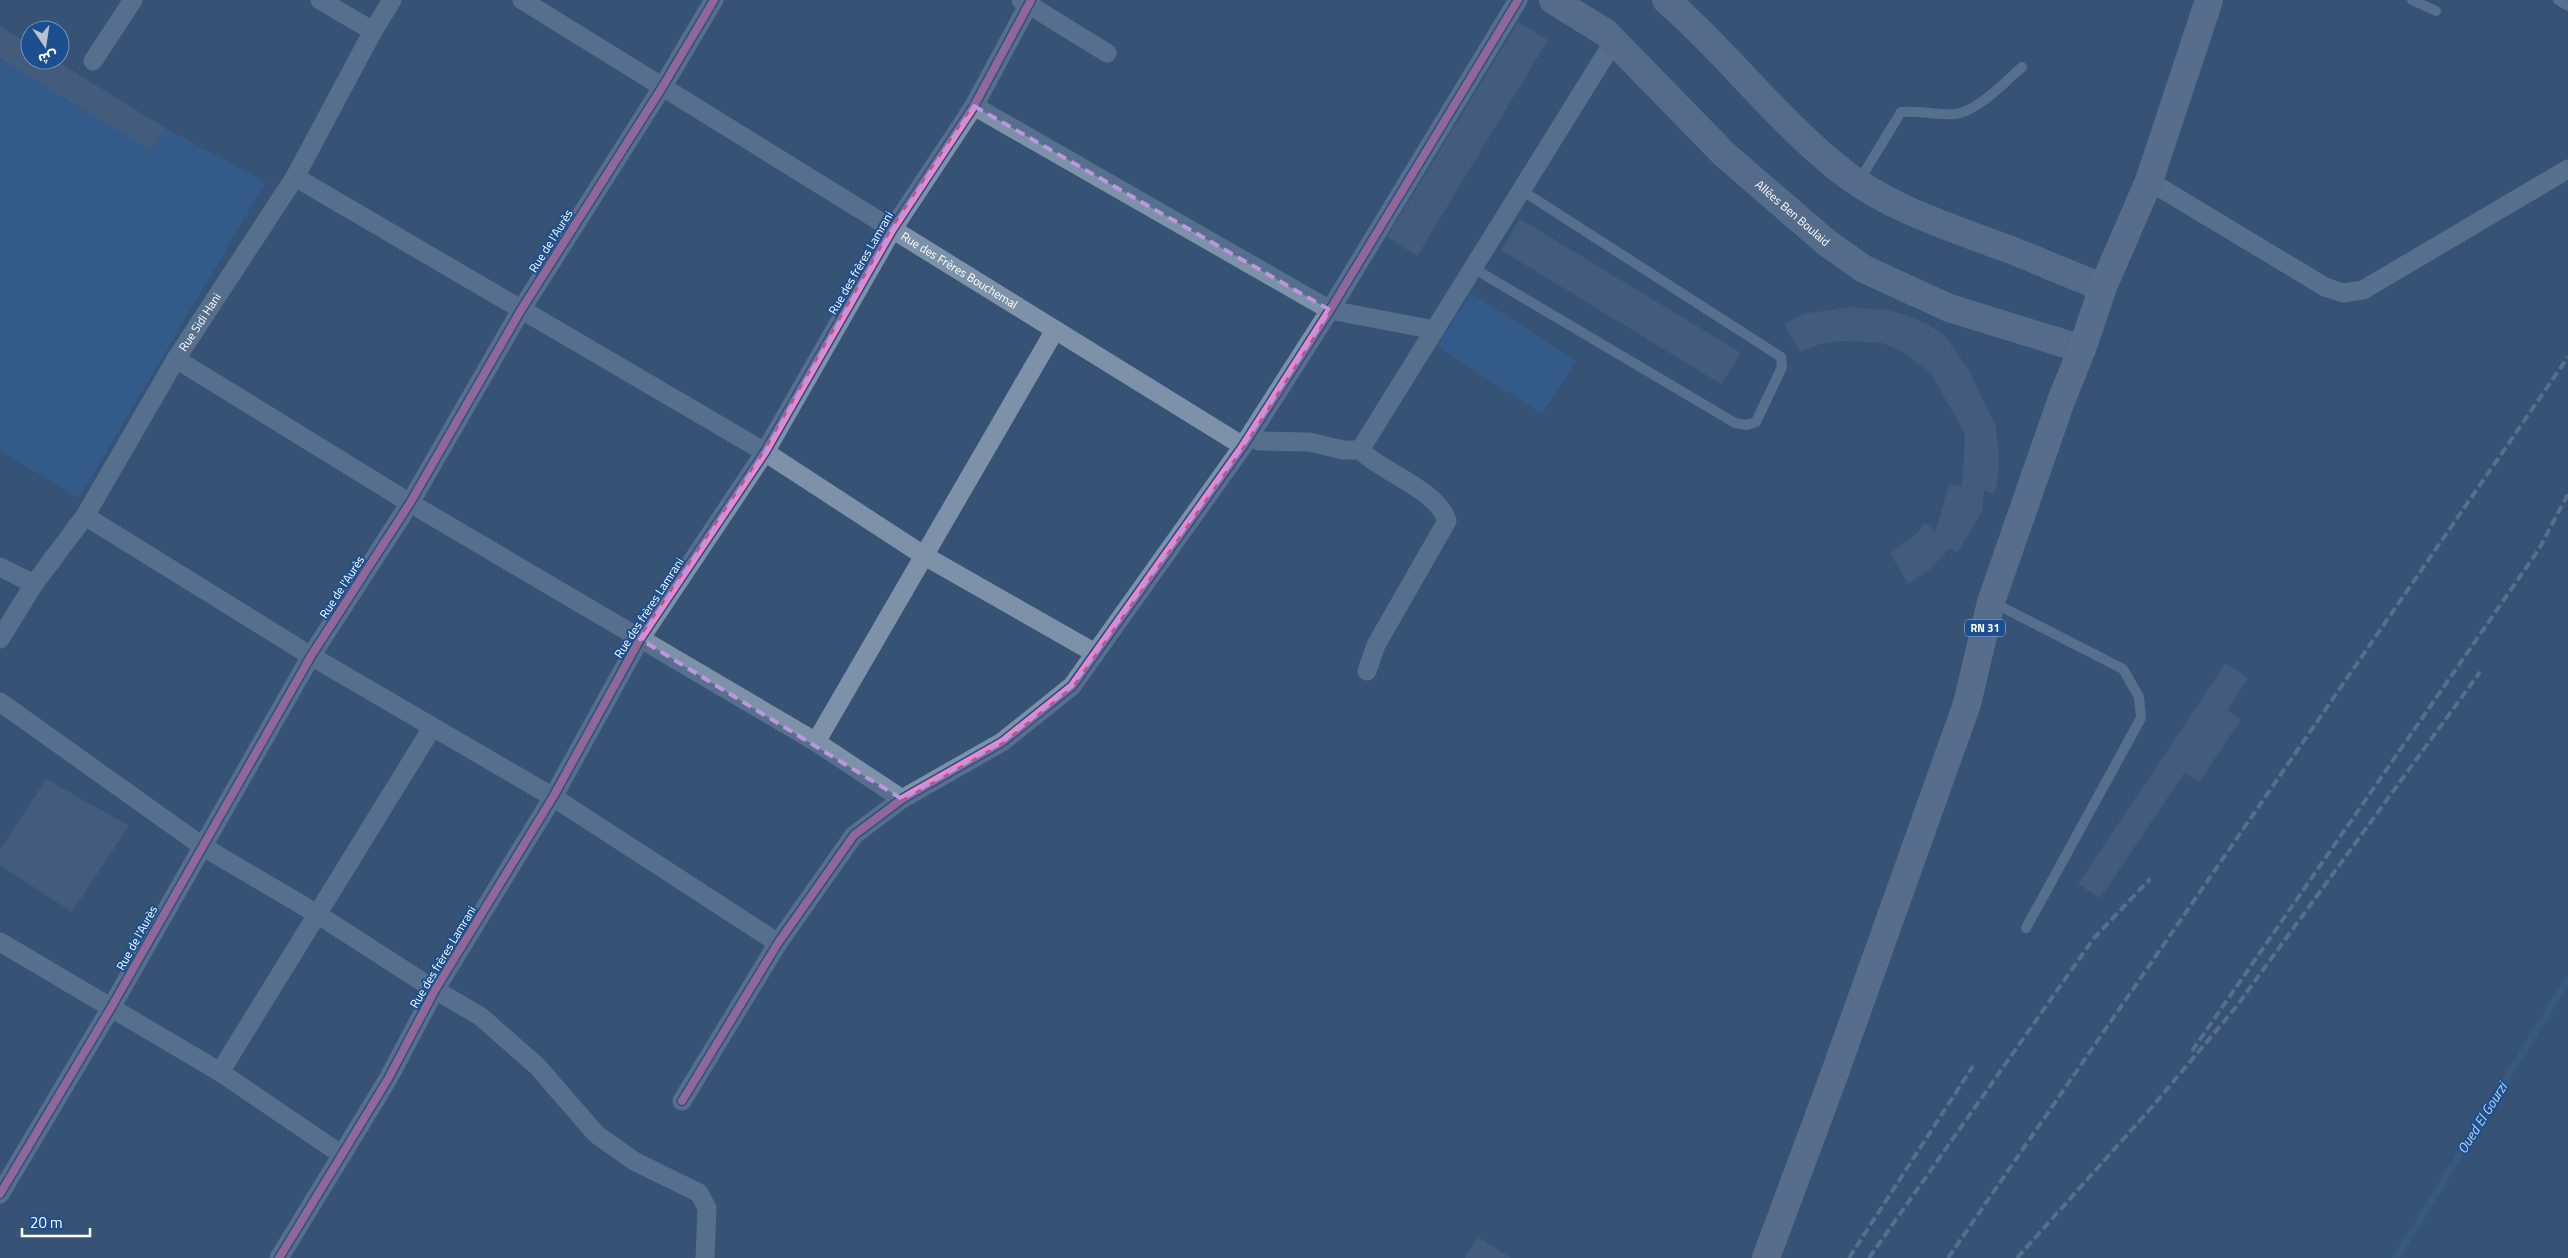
<svg xmlns="http://www.w3.org/2000/svg" width="2568" height="1258" font-family="'Titillium Web','Noto Sans Arabic',sans-serif">
	<style>
		.green { fill: #2f66a5 }
		.lines { fill: none; stroke-linecap: round; stroke-linejoin: round }
		.stream { stroke: #3b618d; stroke-width: 7 }
		.building { fill: #526984 }
		.lane { stroke: #7d92a8; stroke-width: 10 }
		.street { stroke: #7d92a8; stroke-width: 19 }
		.secondary { stroke: #798da4; stroke-width: 28 }
		.primary { stroke: #7d8ea7; stroke-width: 28 }
		.rail { stroke: #7e92a7; stroke-width: 4; stroke-dasharray: 9 4; stroke-linecap: butt }
		.cycleway-casing { stroke: #1b4f8f; stroke-width: 11 }
		.cycleway { stroke: #ff80c0; stroke-width: 8 }
		.marked { fill: none; stroke: #bd96df; stroke-width: 4; stroke-dasharray: 10 6; stroke-linejoin: round }
		.labels { text-anchor: middle; stroke-width: 4; stroke-linejoin: round; paint-order: stroke }
		.shield { fill: #1b4f8f; stroke: #bbcadd; stroke-width: 1 }
		.shield-label { font-size: 11px; font-weight: bold; fill: #fff }
		.street-label { font-size: 12px; fill: #fff; stroke: #1b4f8f }
		.water-label { font-size: 14px; font-style: italic; fill: #b5d3f5; stroke: #1b4f8f }
	</style>
	<rect width="100%" height="100%" fill="#365274"/>
	<path class="green" d="M0,26l30,19v15h25l110,68 101,54 -187,316 -79,-47z
		M1471,293l105,68 -34,53 -105,-68z"/>
	<g class="lines">
		<path class="stream" d="M2396,1258l172,-279"/>
	</g>
	<path class="building" d="M1518,22l30,18 -131,216 -30,-19z
		M0,26l30,19v15h25l110,68 -14,23 -151,-93z
		M1520,219l221,134 -20,31 -220,-134z
		M1849,307l38,3 19,5 23,10 14,9 24,33 29,60 3,32 -2,24 -3,11 -10,-3 -2,21 -25,41 -7,-5 -21,22 -21,14 -18,-31 27,-20 7,-10 12,8 13,-47 13,3 3,-53 -34,-61 -28,-21 -20,-9 -40,-2 -23,3 -20,8 -16,-28 19,-10z
		M2226,663l22,15 -21,32 14,9 -42,63 -15,-9 -84,125 -22,-14z
		M46,779l83,47 -57,86 -72,-47v-15z
		M1478,1237l33,21h-46z"/>
	<g class="lines">
		<path class="lane" d="M2412,0l24,11
			M2558,0l10,6
			M1859,181l42,-69c19,-2 36,4 54,2 22,-2 51,-33 67,-47
			M1473,268l262,155 12,2 9,-3 26,-55 -1,-10 -260,-167
			M1992,602l131,67 16,28 2,21 -115,210"/>
		<g class="street">
			<path d="M320,0l53,31"/>
			<path id="s1" d="M522,0l721,446"/>
			<path d="M1021,0l86,53"/>
			<path d="M93,61l40,-61"/>
			<path d="M974,106l356,204 105,20"/>
			<path d="M295,177l470,275 158,103 172,98"/>
			<path d="M2149,181l176,106 18,6 20,-3 205,-121"/>
			<path d="M176,359l234,144 406,239 86,57"/>
			<path d="M1259,441l50,1 34,8h17"/>
			<path d="M85,516l226,140 242,141 225,146"/>
			<path d="M0,567l34,17"/>
			<path id="s2" d="M0,639l34,-55 51,-68 91,-157 119,-182 78,-146 19,-31"/>
			<path d="M1367,671l9,-26 71,-124c-9,-31 -64,-48 -87,-71l254,-409"/>
			<path d="M0,702l202,144 115,68 118,76 45,26 57,50 59,68 38,27 65,32 8,15 -2,50"/>
			<path d="M816,742l239,-412"/>
			<path d="M0,942l220,130 122,83"/>
			<path d="M220,1072l212,-344"/>
			<path d="M682,1101l96,-158 76,-108 48,-36 100,-57 70,-56 171,-240 87,-136 188,-310"/>
			<path d="M0,1194l112,-188 199,-350 99,-153 111,-193 142,-224 51,-86"/>
			<path d="M279,1258l109,-179 47,-89 118,-193 87,-158 125,-187 127,-222 82,-124 57,-106"/>
		</g>
		<g class="secondary">
			<path id="s3" d="M1553,0l53,33 118,121 103,89 37,26 85,39 133,41"/>
			<path d="M1666,0c60,52 107,115 168,165 51,43 116,62 177,85 31,12 61,26 92,37"/>
		</g>
		<path class="primary" d="M1766,1258l67,-180 134,-374 24,-102 70,-201 21,-52 21,-62 46,-106 60,-181"/>
		<path class="rail" d="M2192,1051l347,-502 29,-55
			M1849,1258l124,-192
			M1869,1258l225,-320 56,-59
			M1948,1258l620,-901
			M2017,1258l135,-151 84,-100 244,-335"/>
		<defs>
			<path id="cycleway" d="M682,1101l96,-158 76,-108 48,-36 100,-57 70,-56 171,-240 87,-136 188,-310
				M0,1194l112,-188 199,-350 99,-153 111,-193 142,-224 51,-86
				M279,1258l109,-179 47,-89 118,-193 87,-158 125,-187 127,-222 82,-124 57,-106"/>
		</defs>
		<use href="#cycleway" class="cycleway-casing"/>
		<use href="#cycleway" class="cycleway"/>
	</g>
	<path d="M0 0H2568V1258H0ZM974,106l356,204 -87,136 -171,240 -70,56 -100,57 -262,-160 125,-187 127,-222z" fill="#365274" fill-opacity=".55" fill-rule="evenodd"/>
	<path class="marked" d="M974,106l356,204 -87,136 -171,240 -70,56 -100,57 -262,-160 125,-187 127,-222z"/>
	<g class="labels">
		<rect class="shield" x="1965" y="619.5" width="40" height="17" rx="4"/>
		<g class="shield-label">
			<text x="1985" y="632">RN 31</text>
		</g>
		<g class="street-label">
			<text dy="4" stroke="none"><textPath href="#s3" startOffset="322">Allées Ben Boulaid</textPath></text>
			<text transform="translate(551 241) rotate(-58)" y="4">Rue de l'Aurès</text>
			<text transform="translate(861 263) rotate(-60)" y="4">Rue des frères Lamrani</text>
			<text dy="4" stroke="none"><textPath href="#s1" startOffset="514">Rue des Frères Bouchemal</textPath></text>
			<text dy="4" stroke="none"><textPath href="#s2" startOffset="375">Rue Sidi Hani</textPath></text>
			<text transform="translate(342 587) rotate(-57)" y="4">Rue de l'Aurès</text>
			<text transform="translate(649 608) rotate(-57)" y="4">Rue des frères Lamrani</text>
			<text transform="translate(137 938) rotate(-61)" y="4">Rue de l'Aurès</text>
			<text transform="translate(443 957) rotate(-59)" y="4">Rue des frères Lamrani</text>
		</g>
		<g class="water-label">
			<text transform="translate(2482 1118) rotate(-58)" y="5">Oued El Gourzi</text>
		</g>
	</g>
	<g transform="translate(45 45) rotate(167)"><circle r="24" fill="#1b4f8f" stroke="#7695bc"/>
	<path d="M0-4L9 19L0 12L-9 19Z" fill="#b9c2ce"/>
	<text y="-8" font-size="14" font-weight="bold" text-anchor="middle" fill="#ffffff">ش</text>
	</g>
	<path d="M22 1228v8h68v-8" fill="none" stroke="#ffffff" stroke-width="2.5"/>
	<text x="30" y="1228" font-size="15" fill="#ffffff" stroke="#1b4f8f" stroke-width="4" paint-order="stroke">20 m</text>
</svg>
